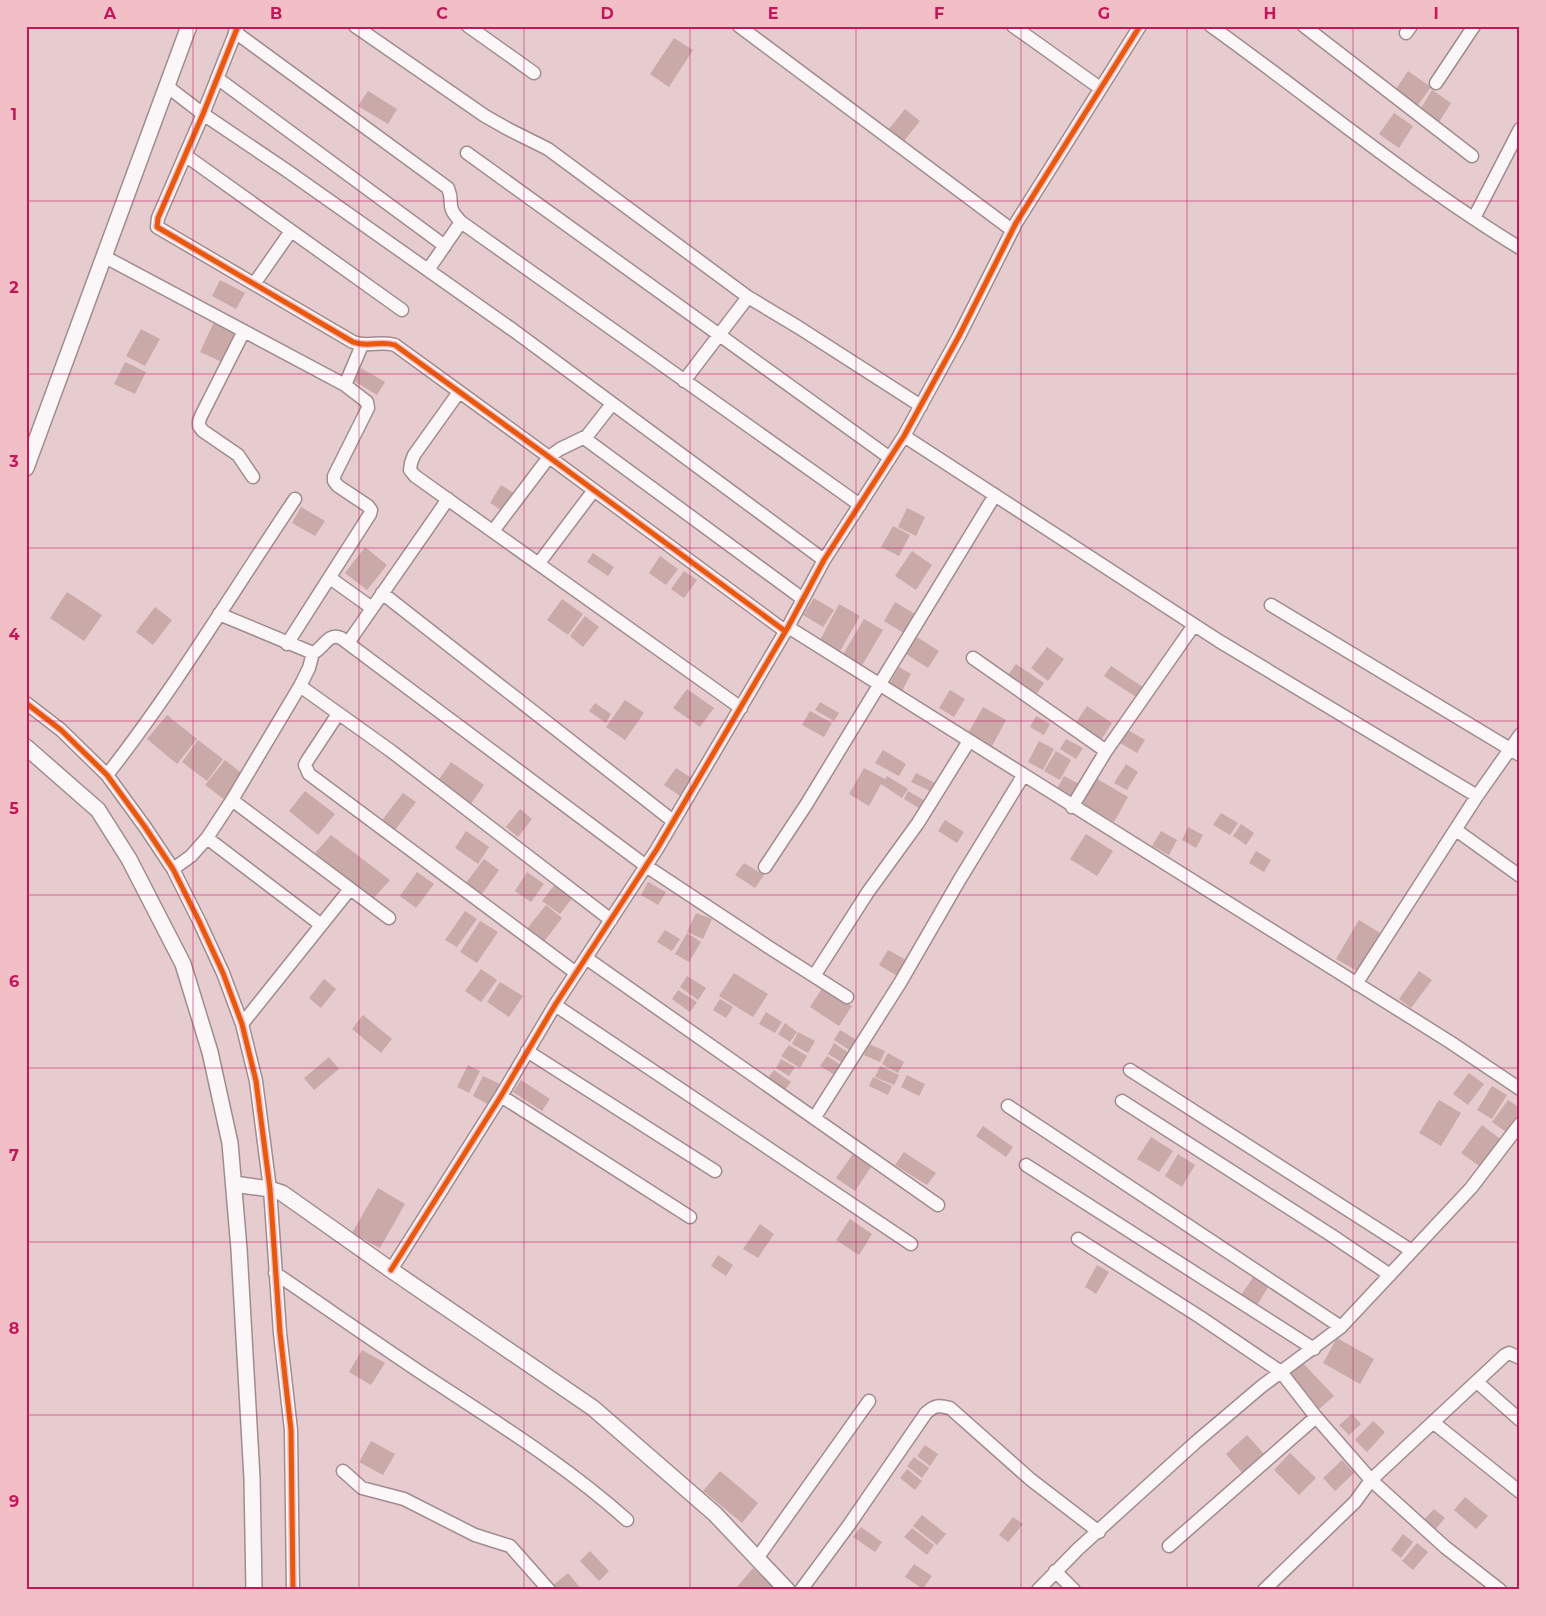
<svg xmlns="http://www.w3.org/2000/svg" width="1546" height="1616" font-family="Montserrat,sans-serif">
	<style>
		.building { fill: #caa9a9 }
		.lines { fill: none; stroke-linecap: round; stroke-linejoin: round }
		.minor-casing { stroke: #a08c8f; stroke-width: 15 }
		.tertiary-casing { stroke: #a08c8f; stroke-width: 18 }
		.minor { stroke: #fbf7f8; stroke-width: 12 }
		.tertiary { stroke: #fbf7f8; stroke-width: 15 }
		.cycleway-casing { stroke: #f2bfc7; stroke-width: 8 }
		.cycleway { stroke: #e8590c; stroke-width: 5 }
		.grid { fill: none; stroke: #c2185b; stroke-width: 1; stroke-opacity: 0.55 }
		.neatline { fill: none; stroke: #c2185b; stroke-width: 2 }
		.grid-label { font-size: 16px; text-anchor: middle; font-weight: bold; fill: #c2185b }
	</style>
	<rect width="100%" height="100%" fill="#e6cbcf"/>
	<path class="building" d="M674,38l19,12 -24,37 -19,-13z
		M1408,71l23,16 -13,18 -22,-16z
		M1432,90l19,13 -12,19 -19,-12z
		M368,91l29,18 -9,15 -30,-18z
		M905,109l15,12 -16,20 -15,-12z
		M1394,113l19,13 -14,22 -20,-14z
		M220,280l25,13 -9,16 -24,-13z
		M214,322l22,10 -14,30 -22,-10z
		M141,329l19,10 -15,27 -19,-10z
		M125,362l21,10 -11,22 -21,-10z
		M361,368l24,14 -8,13 -23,-14z
		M501,485l14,9 -11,18 -14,-9z
		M301,507l24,14 -10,15 -23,-13z
		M907,508l18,9 -9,19 -18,-9z
		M893,526l17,9 -11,21 -18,-9z
		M365,547l22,18 -20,25 -22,-17z
		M912,551l20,14 -16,25 -21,-14z
		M593,553l21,14 -6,9 -21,-14z
		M660,556l18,13 -12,16 -17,-12z
		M684,571l13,9 -13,18 -13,-9z
		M67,592l35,23 -18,26 -34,-23z
		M814,598l20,12 -11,17 -20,-12z
		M562,599l21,15 -15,21 -21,-15z
		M895,602l20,12 -11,19 -20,-12z
		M839,604l21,12 -21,37 -20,-11z
		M155,607l17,13 -19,25 -17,-13z
		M585,616l14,11 -16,20 -13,-11z
		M864,619l19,11 -22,37 -19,-11z
		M917,637l22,14 -11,17 -22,-14z
		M1047,647l17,12 -16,22 -17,-13z
		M1016,664l28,19 -8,12 -28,-20z
		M1111,666l32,21 -7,10 -32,-21z
		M899,667l12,7 -9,17 -12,-8z
		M687,689l27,19 -14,19 -27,-19z
		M950,690l15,9 -11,18 -15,-9z
		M625,700l19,13 -19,27 -19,-13z
		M820,702l19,11 -5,8 -19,-11z
		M595,703l16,11 -5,9 -17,-12z
		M1087,706l25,17 -11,17 -26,-16z
		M983,707l23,13 -15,28 -24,-13z
		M810,711l22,12 -8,14 -22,-12z
		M167,715l30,24 -20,25 -30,-25z
		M1036,716l14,8 -6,11 -14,-8z
		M1128,730l17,10 -8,13 -17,-10z
		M1066,739l17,9 -7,11 -16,-10z
		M198,740l25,19 -16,22 -25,-19z
		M1039,741l15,8 -11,21 -15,-8z
		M883,750l23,14 -7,12 -24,-13z
		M1056,751l15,9 -11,20 -16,-9z
		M225,760l19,15 -19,25 -20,-15z
		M451,762l33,23 -14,20 -33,-23z
		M1126,764l12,8 -11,18 -13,-7z
		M676,768l20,13 -13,17 -19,-13z
		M864,768l21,11 2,-3 21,13 -6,9 -21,-14 -12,22 -20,-12z
		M916,773l19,10 -5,8 -19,-9z
		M1064,776l17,9 -7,13 -17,-9z
		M1094,777l34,20 -14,25 -34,-20z
		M305,791l30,23 -17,21 -29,-24z
		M908,791l19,11 -5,8 -18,-11z
		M403,793l13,9 -21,28 -13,-10z
		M520,809l12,10 -14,18 -12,-10z
		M1221,813l17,10 -8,12 -17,-10z
		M945,820l19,12 -7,11 -19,-12z
		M1241,824l13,9 -8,12 -13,-9z
		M1188,827l15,8 -7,13 -14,-8z
		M466,831l23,16 -11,17 -23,-16z
		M1161,831l16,9 -8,15 -17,-9z
		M1086,834l27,17 -16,25 -27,-17z
		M331,835l59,45 -17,19 -58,-46z
		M1256,851l15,9 -7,12 -15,-9z
		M484,859l15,11 -17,24 -16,-11z
		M744,863l20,12 -9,13 -20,-13z
		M417,872l17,12 -18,24 -16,-12z
		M527,872l17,12 -13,18 -16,-11z
		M648,882l18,10 -8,13 -17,-10z
		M556,883l17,14 -13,17 -18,-13z
		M546,905l16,13 -19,25 -17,-13z
		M465,911l12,8 -20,28 -12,-7z
		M696,913l16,6 -9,20 -16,-7z
		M1359,920l21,13 -23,38 -21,-12z
		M480,921l18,11 -21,31 -17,-11z
		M665,930l15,9 -8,12 -15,-9z
		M687,933l14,9 -12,20 -14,-8z
		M888,950l20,11 -9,16 -20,-12z
		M481,969l16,11 -16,22 -16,-11z
		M1419,971l13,9 -21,28 -12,-9z
		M734,973l34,21 -15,23 -34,-21z
		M687,976l19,12 -8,12 -18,-13z
		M324,979l12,10 -15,19 -12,-10z
		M500,982l23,14 -14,21 -22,-15z
		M823,987l29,19 -13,20 -29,-19z
		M678,990l19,12 -7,10 -18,-13z
		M720,999l13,8 -7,11 -13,-8z
		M766,1012l16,10 -7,11 -16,-9z
		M363,1015l29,24 -11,14 -29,-24z
		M785,1023l12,9 -7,10 -12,-8z
		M840,1030l20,12 -6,11 -20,-13z
		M798,1032l17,9 -7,12 -16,-9z
		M834,1043l18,12 -6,10 -18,-11z
		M869,1044l16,7 -5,11 -16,-7z
		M789,1045l18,11 -7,12 -19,-12z
		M888,1053l16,9 -6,11 -16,-9z
		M827,1056l17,11 -6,10 -18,-11z
		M329,1057l10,12 -25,21 -10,-12z
		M781,1059l14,8 -6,9 -13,-8z
		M468,1065l12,6 -11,22 -12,-6z
		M880,1066l19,9 -5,10 -19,-8z
		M774,1070l17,12 -7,9 -17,-12z
		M1469,1073l15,11 -16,21 -15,-11z
		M907,1075l18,9 -6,12 -18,-9z
		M483,1076l19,9 -11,21 -18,-10z
		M873,1077l19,9 -4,9 -19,-9z
		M521,1080l29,19 -8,12 -29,-19z
		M1492,1086l15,9 -15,24 -15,-9z
		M1439,1100l22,13 -20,33 -22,-13z
		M1508,1100l12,8v11l-11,15 -17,-12z
		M1482,1125l21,16 -21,27 -21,-15z
		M983,1126l30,21 -7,10 -30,-21z
		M1151,1137l22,14 -14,21 -22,-13z
		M904,1152l32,21 -9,12 -32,-20z
		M853,1154l18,13 -16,24 -19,-13z
		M1178,1154l17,11 -13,22 -17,-11z
		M378,1188l27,16 -25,44 -28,-15z
		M850,1219l22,15 -13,21 -23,-15z
		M760,1224l14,10 -16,24 -15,-9z
		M718,1255l15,10 -7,11 -15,-10z
		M1097,1265l12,7 -13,22 -11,-7z
		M1254,1276l15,10 -14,22 -16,-10z
		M1337,1338l37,21 -14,25 -37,-21z
		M362,1350l23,13 -14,22 -22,-13z
		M1302,1362l32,34 -15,13 -31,-34z
		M1352,1414l9,10 -12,11 -10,-10z
		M1373,1421l12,11 -18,20 -12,-12z
		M1247,1435l18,20 -21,20 -18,-21z
		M371,1441l24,13 -12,21 -24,-13z
		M925,1445l13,9 -8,12 -13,-10z
		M1290,1453l26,25 -17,17 -25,-25z
		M914,1457l15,11 -7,10 -15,-12z
		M1342,1460l12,13 -19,18 -12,-13z
		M907,1469l15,12 -7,9 -15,-12z
		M720,1471l38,32 -16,20 -39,-32z
		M1465,1497l23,19 -12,13 -22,-19z
		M1434,1509l11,9 -11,13 -11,-10z
		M922,1515l24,19 -9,11 -24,-19z
		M1013,1517l10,7 -15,18 -9,-7z
		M861,1527l21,15 -7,10 -22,-15z
		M912,1528l22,17 -7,10 -23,-18z
		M1403,1534l10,8 -12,16 -10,-8z
		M1417,1543l11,9 -15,18 -11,-9z
		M590,1551l19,20 -10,10 -19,-20z
		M914,1564l18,12 -9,13 -18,-12z
		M753,1568l26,22h-38l-4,-3z
		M568,1573l14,17h-28l-2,-4z"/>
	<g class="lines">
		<defs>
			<path id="minor" d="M238,26l-35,88 -45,104 -1,9 196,115c16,6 27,-2 42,3l154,112 236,174
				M355,26l130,90 23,13 40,20 200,148 50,30 123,79
				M468,26l66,47
				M739,26l273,204
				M1013,26l87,62
				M1211,26c103,74 201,156 309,222
				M1304,26l168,130
				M235,32l213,156c7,17 -4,16 13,34l-33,48
				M1406,33l5,-7
				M217,78l228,168
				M1436,83l38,-57
				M168,87l35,27 83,56 227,160 311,230
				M467,153l423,305
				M185,155l217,155
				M1474,218l46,-89
				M461,222l399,283
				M105,257l240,128
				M254,284l37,-53
				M244,331l-42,83 -3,7v5l4,5 35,24 15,22
				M684,381l64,-84
				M459,392l-45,63 -3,8 -1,7 5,6 326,232
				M904,436l315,205 258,155
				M584,438l219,161
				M493,531l56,-74 11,-8 27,-13 25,-32
				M539,563l55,-73
				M330,578l42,30
				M382,593l291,228
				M1271,605l249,150
				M219,614l94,39c10,-4 15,-21 28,-15l305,228 124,82 77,49
				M788,627l662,415 70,47
				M348,643l100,-144
				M287,644l83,-130 1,-4 -3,-4 -30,-20 -4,-5v-5l34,-68 -1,-6 -22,-17 17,-40
				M973,658l133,93
				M300,686l91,65 220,169
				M26,703l35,27 46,45 38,52 28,42 26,52 24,52 19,51 14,57 14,108 10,144 11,97 2,160
				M338,714l-31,47 -2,4 4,9 267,199
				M107,775c69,-88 126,-184 188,-276
				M232,800l157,118
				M1072,807l34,-56 88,-126
				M1456,830l64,46
				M207,838l113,86
				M765,867l41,-62 189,-310
				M173,869l18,-13 16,-18 25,-38 68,-114 9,-18 4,-15
				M586,958l352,247
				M814,976l54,-84 50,-69 51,-82
				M1356,984l121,-188 43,-61
				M555,1005l356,239
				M242,1024l108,-135
				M527,1051l188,120
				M1130,1070l282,181
				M501,1096l189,121
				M1122,1101l209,134 59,40
				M1008,1106l333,221
				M815,1117l85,-134 60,-104 63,-103
				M1026,1165l288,184
				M1078,1239l122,78 81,55 35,45 55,63 74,67 55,43
				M391,1270l110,-174 54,-91 102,-156 131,-222 36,-67 80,-124 55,-100 57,-113 124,-197
				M275,1273c53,36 104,72 157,107 67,44 136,87 195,140
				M1477,1382l43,38
				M1434,1423l86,69
				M343,1471l19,17 42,11 71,36 35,11 39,44
				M1169,1546l147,-129
				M758,1557l111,-156
				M1055,1571l19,19
				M801,1590l48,-65 77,-112c9,-8 13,-8 24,-5l80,71 69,53
				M1038,1590l40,-41 118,-107 66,-56 79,-59 130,-139 49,-64
				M1264,1590l91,-88 16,-22 134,-125 4,-2 11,5"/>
			<path id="tertiary" d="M26,468l163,-442
				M26,747l72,63 31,49 54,105 27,88 20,91 9,106 13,229 2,112
				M234,1184l36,5 12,4 109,77 202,138 122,106 72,76"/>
		</defs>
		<use href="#minor" class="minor-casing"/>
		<use href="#tertiary" class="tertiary-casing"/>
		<use href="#minor" class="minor"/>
		<use href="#tertiary" class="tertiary"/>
		<defs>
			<path id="cycleway" d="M238,26l-35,88 -45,104 -1,9 196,115c16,6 27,-2 42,3l154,112 236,174
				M26,703l35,27 46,45 38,52 28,42 26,52 24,52 19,51 14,57 14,108 10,144 11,97 2,160
				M391,1270l110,-174 54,-91 102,-156 131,-222 36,-67 80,-124 55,-100 57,-113 124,-197"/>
		</defs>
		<use href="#cycleway" class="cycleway-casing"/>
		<use href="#cycleway" class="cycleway"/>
	</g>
	<path class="grid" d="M193,26v1564M359,26v1564M524,26v1564M690,26v1564M856,26v1564M1021,26v1564M1187,26v1564M1353,26v1564M26,201h1494M26,374h1494M26,548h1494M26,721h1494M26,895h1494M26,1068h1494M26,1242h1494M26,1415h1494"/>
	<rect width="1546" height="1616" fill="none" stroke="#f2bfc7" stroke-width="55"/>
	<rect x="28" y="28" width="1490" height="1560" class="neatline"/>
	<g class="grid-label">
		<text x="110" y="19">A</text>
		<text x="276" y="19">B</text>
		<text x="442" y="19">C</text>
		<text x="607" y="19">D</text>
		<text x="773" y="19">E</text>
		<text x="939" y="19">F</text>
		<text x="1104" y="19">G</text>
		<text x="1270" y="19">H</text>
		<text x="1436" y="19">I</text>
		<text x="14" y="120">1</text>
		<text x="14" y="293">2</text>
		<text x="14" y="467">3</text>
		<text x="14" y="640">4</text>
		<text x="14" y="814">5</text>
		<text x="14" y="987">6</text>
		<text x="14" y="1161">7</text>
		<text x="14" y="1334">8</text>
		<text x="14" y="1507">9</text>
	</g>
</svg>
